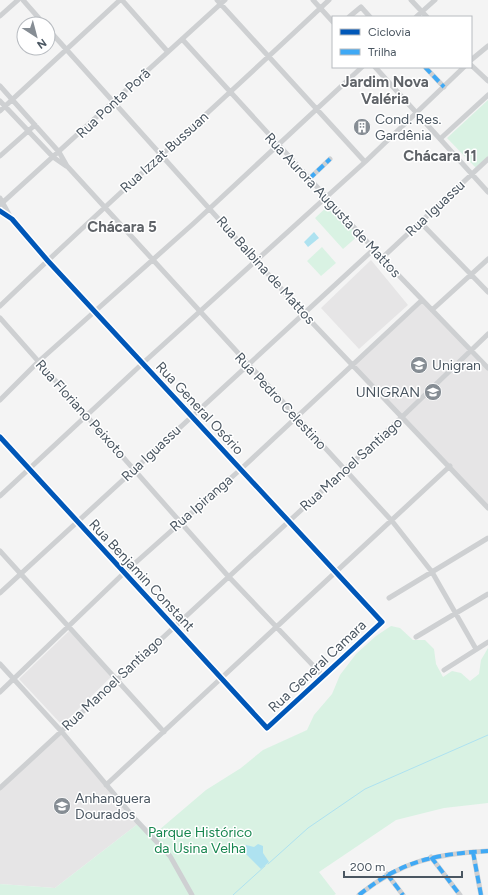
<svg xmlns="http://www.w3.org/2000/svg" width="488" height="895" font-family="Figtree,sans-serif">
	<style>
		.education { fill: #e6e5e6 }
		.green { fill: #d9f2e3 }
		.water { fill: #aee2f0 }
		.lines { fill: none; stroke-linecap: round; stroke-linejoin: round }
		.stream { stroke: #aee2f0; stroke-width: 1 }
		.minor { stroke: #ced0d2; stroke-width: 5 }
		.quiet { stroke: #3fa9f5; stroke-width: 4; stroke-dasharray: 8 4; stroke-linecap: butt }
		.cycleway-casing { stroke: #fff; stroke-width: 8 }
		.cycleway { stroke: #0057b8; stroke-width: 5 }
		.labels { text-anchor: middle; stroke-width: 3; stroke-linejoin: round; paint-order: stroke }
		.street-label { font-size: 14px; fill: #4a5661; stroke: #fff }
		.poi-label { font-size: 14px; fill: #4a5661; stroke: #fff; text-anchor: start }
		.park-label { font-size: 14px; fill: #17864f; stroke: #fff }
		.neighbourhood-label { font-size: 15px; font-weight: bold; fill: #5f6368; stroke: #fff }
	</style>
	<rect width="100%" height="100%" fill="#f4f4f4"/>
	<path class="education" d="M371,260l37,45 -49,44 -38,-41z
		M422,300l66,68v140l-136,-143z
		M69,631l43,45 -50,49 -43,-46z
		M62,732l77,91 -84,65 -55,-4v-94z"/>
	<path class="green" d="M488,100v56l-12,12 -29,-30z
		M330,204l29,31 -16,14 -28,-31z
		M322,247l14,16 -15,13 -14,-15z
		M391,626l9,2 13,12h12l9,9 2,15 7,13 9,-6 9,2 9,8 9,-7 2,-14 7,-12v155l-44,5 -48,12 -77,52 17,22 -2,1h-334v-11l55,4 84,-65 13,13 54,-46 35,-22 22,-18 44,-20 7,-15 18,-21 8,-19 16,-21 20,-18z"/>
	<path class="water" d="M314,232l5,6 -11,9 -4,-5z
		M246,845l8,2 4,-3 5,2v7l6,9 -8,7 -15,-15 -2,-5z"/>
	<g class="lines">
		<path class="stream" d="M268,864l40,-36 57,-39 123,-54
			M233,895l32,-29"/>
		<path class="minor" d="M23,0l21,24
			M122,0l46,52
			M217,0l148,162
			M313,0l20,22
			M411,0l16,17
			M0,16l18,-16
			M349,17l12,-10 9,10
			M416,17l19,-17
			M48,29l255,284 185,195
			M182,39l200,219 106,110
			M471,60l17,-14
			M471,65l17,16
			M375,67l113,125
			M425,67l19,20
			M0,86l59,66 8,14 325,355 40,51 44,77
			M0,101l53,56 13,9
			M0,111l120,-111
			M440,139l48,-44
			M0,156l35,-31
			M309,179l21,-20
			M0,198l11,20
			M0,205l225,-205
			M0,211l12,8 36,42 334,361 -115,106 -267,-291
			M420,222l68,70
			M382,258l106,-99
			M0,306c108,-104 220,-203 329,-306
			M432,310l56,-51
			M0,318l228,258 96,101
			M0,400l38,-38 156,-139 168,-156
			M0,496l143,-133 222,-201 99,-95
			M0,551l164,181
			M0,593l374,-344
			M389,598l99,-60
			M416,637l72,-43
			M0,664l62,68 74,88 34,36 22,39
			M444,670l44,-28
			M0,692l125,-120 116,-103 181,-169
			M106,785l344,-319
			M0,788l403,-372 85,-82
			M473,852l8,43
			M431,857l29,38
			M387,874l16,21
			M359,895c42,-34 76,-41 129,-44"/>
		<path class="quiet" d="M425,67l19,20
			M309,179l21,-20
			M473,852l8,43
			M431,857l29,38
			M387,874l16,21
			M359,895c42,-34 76,-41 129,-44"/>
		<defs>
			<path id="cycleway" d="M0,211l12,8 36,42 334,361 -115,106 -267,-291"/>
		</defs>
		<use href="#cycleway" class="cycleway-casing"/>
		<use href="#cycleway" class="cycleway"/>
	</g>
	<defs>
		<symbol id="building-disc" viewBox="-11 -11 22 22"><circle r="9.5" fill="#868d94" stroke="#fff"/><path d="M-4-6H4V6H1V3H-1V6H-4ZM-2.5-4.3h1.7v1.8h-1.7ZM.8-4.3h1.7v1.8H.8ZM-2.5-1h1.7V.8h-1.7ZM.8-1h1.7V.8H.8Z" fill="#fff"/></symbol>
		<symbol id="university-disc" viewBox="-11 -11 22 22"><circle r="9.5" fill="#868d94" stroke="#fff"/><path d="M0-5L7-2L0 1L-7-2ZM-4 1L0 2.5L4 1V4Q0 6-4 4Z" fill="#fff"/></symbol>
	</defs>
	<g fill-rule="evenodd">
		<use href="#building-disc" x="352" y="117" width="20" height="20"/>
		<use href="#university-disc" x="409" y="355" width="20" height="20"/>
		<use href="#university-disc" x="423" y="382" width="20" height="20"/>
		<use href="#university-disc" x="52" y="796" width="20" height="20"/>
	</g>
	<g class="labels">
		<g class="street-label">
			<text transform="translate(113 103) rotate(-43)" y="5">Rua Ponta Porã</text>
			<text transform="translate(164 152) rotate(-42)" y="5">Rua Izzat Bussuan</text>
			<text transform="translate(333 205) rotate(47)" y="5">Rua Aurora Augusta de Mattos</text>
			<text transform="translate(435 208) rotate(-43)" y="5">Rua Iguassu</text>
			<text transform="translate(266 270) rotate(48)" y="5">Rua Balbina de Mattos</text>
			<text transform="translate(281 401) rotate(47)" y="5">Rua Pedro Celestino</text>
			<text transform="translate(200 408) rotate(47)" y="5">Rua General Osório</text>
			<text transform="translate(81 409) rotate(48)" y="5">Rua Floriano Peixoto</text>
			<text transform="translate(151 453) rotate(-43)" y="5">Rua Iguassu</text>
			<text transform="translate(351 464) rotate(-42)" y="5">Rua Manoel Santiago</text>
			<text transform="translate(201 503) rotate(-41)" y="5">Rua Ipiranga</text>
			<text transform="translate(142 575) rotate(47)" y="5">Rua Benjamin Constant</text>
			<text transform="translate(317 666) rotate(-43)" y="5">Rua General Camara</text>
			<text transform="translate(112 683) rotate(-43)" y="5">Rua Manoel Santiago</text>
		</g>
		<g class="poi-label">
			<text x="375" y="124">Cond. Res.<tspan x="375" dy="16">Gardênia</tspan></text>
			<text x="432" y="370">Unigran</text>
			<text x="420" y="397" text-anchor="end">UNIGRAN</text>
			<text x="75" y="803">Anhanguera<tspan x="75" dy="16">Dourados</tspan></text>
		</g>
		<g class="park-label">
			<text x="200" y="837">Parque Histórico<tspan x="200" dy="16">da Usina Velha</tspan></text>
		</g>
		<g class="neighbourhood-label">
			<text x="385" y="87">Jardim Nova<tspan x="385" dy="17">Valéria</tspan></text>
			<text x="440" y="161">Chácara 11</text>
			<text x="122" y="232">Chácara 5</text>
		</g>
	</g>
	<rect x="332" y="16" width="140" height="52" fill="#ffffff" stroke="#b7bbc0"/>
	<rect x="340" y="29" width="20" height="6" fill="#0057b8" stroke="#b7bbc0"/>
	<text x="368" y="36" font-size="12" fill="#4a5661">Ciclovia</text>
	<rect x="340" y="49" width="20" height="6" fill="#3fa9f5" stroke="#b7bbc0"/>
	<text x="368" y="56" font-size="12" fill="#4a5661">Trilha</text>
	<g transform="translate(36 36) rotate(144)"><circle r="19" fill="#ffffff" stroke="#b7bbc0"/>
	<path d="M0-3L7 15L0 10L-7 15Z" fill="#868d94"/>
	<text y="-6" font-size="11" font-weight="bold" text-anchor="middle" fill="#4a5661">N</text>
	</g>
	<path d="M344 871v6h118v-6" fill="none" stroke="#4a5661" stroke-width="2"/>
	<text x="350" y="871" font-size="12" fill="#4a5661" stroke="#ffffff" stroke-width="3" paint-order="stroke">200 m</text>
</svg>
